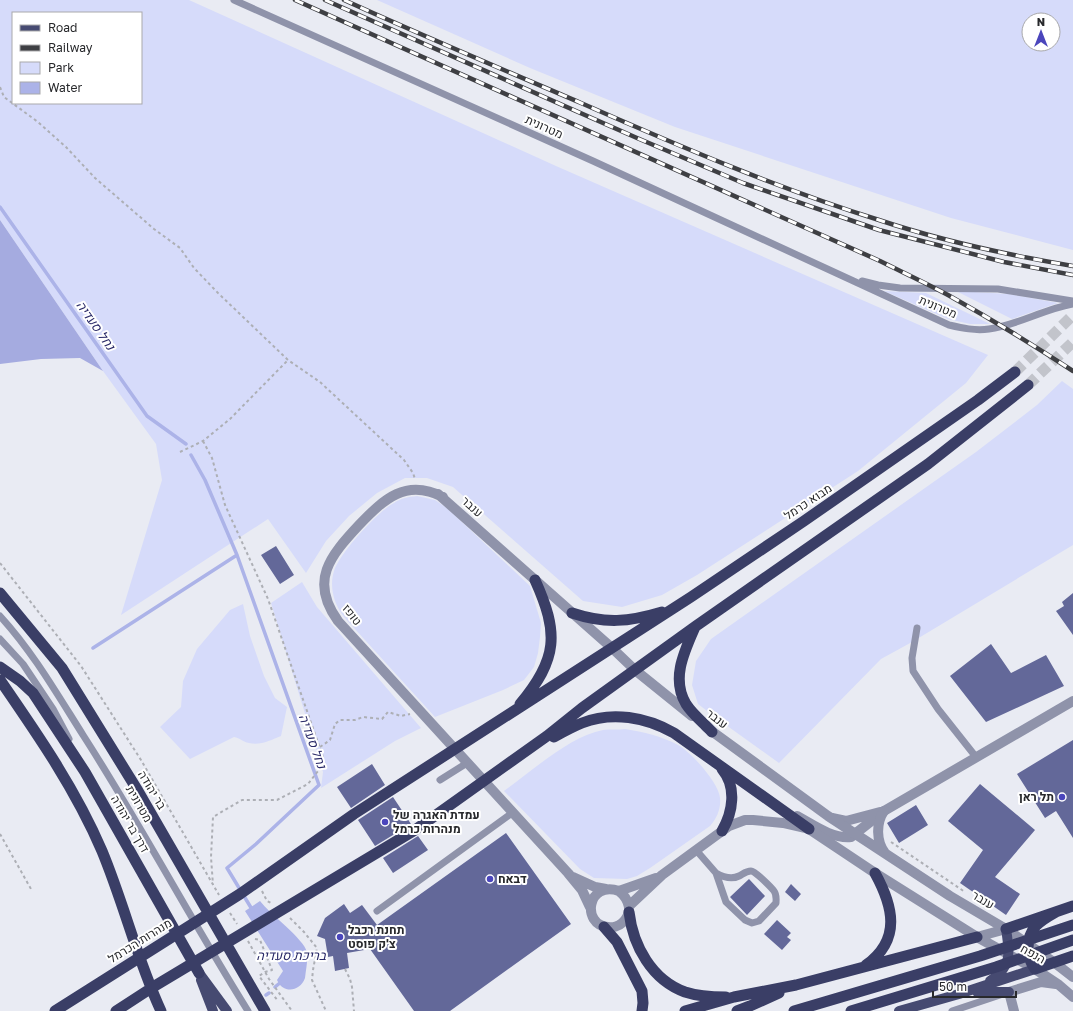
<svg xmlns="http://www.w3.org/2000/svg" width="1073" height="1011" font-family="'Golos Text',Heebo,sans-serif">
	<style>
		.green { fill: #d6dbfa; fill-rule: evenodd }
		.forest { fill: #a5abe0 }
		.water { fill: #acb3e8 }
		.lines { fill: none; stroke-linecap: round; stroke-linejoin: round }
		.stream { stroke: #acb3e8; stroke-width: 3.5 }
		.building { fill: #636899 }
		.trunk-tunnel { stroke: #c2c4cb; stroke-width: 11; stroke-dasharray: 11 5.5; stroke-linecap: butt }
		.path { stroke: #adafb5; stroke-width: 2; stroke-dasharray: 3 3; stroke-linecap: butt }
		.service { stroke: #8f93aa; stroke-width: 7 }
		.minor { stroke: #8f93aa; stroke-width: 10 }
		.tertiary { stroke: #8f93aa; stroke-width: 10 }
		.primary { stroke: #464a71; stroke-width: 10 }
		.trunk { stroke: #3a3e66; stroke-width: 11 }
		.rail-casing { stroke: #3e3f43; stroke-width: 4.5 }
		.rail { stroke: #fff; stroke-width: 3; stroke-dasharray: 9; stroke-linecap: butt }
		.poi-dot { fill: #4b46bc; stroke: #fff; stroke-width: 1.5 }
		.labels { text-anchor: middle; stroke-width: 4; stroke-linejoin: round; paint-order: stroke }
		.street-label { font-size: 12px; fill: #28292c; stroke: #fff }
		.poi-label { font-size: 12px; font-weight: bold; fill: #28292c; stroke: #fff; text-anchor: start }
		.water-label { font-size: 13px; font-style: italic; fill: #2a2a68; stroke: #fff }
	</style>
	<rect width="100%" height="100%" fill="#e9ebf3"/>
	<path class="green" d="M0,0h189l367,166 432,189 -22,28 -108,88 -161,104 -35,20 -40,12 -39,-6 -130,-114 -26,-9h-22l-28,15 -28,23 -23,25 -20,32 -38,-54 -147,96 41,-135 -6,-36 -53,-73 -103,-151zM13,13h128v90h-128z
		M377,0h696v250l-122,-32 -276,-91 -145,-59zM1029,20h24v24h-24z
		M884,291l42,2 64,31h-20l-22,-5z
		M956,291l53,3 49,9 -46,16z
		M1062,381l11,8v156l-161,97 -31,17 -102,104 -60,-43 -21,-16 -6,-19 4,-24 15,-22 265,-187 61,-47z
		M417,496l18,4 12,8 83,78 11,37 -1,14 -2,16 -4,14 -10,13 -21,10 -68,27 -91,-100c-10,-13 -15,-30 -10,-46 5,-17 44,-60 60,-68 7,-5 15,-6 23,-7z
		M302,582l15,25 104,121 -26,13 -74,47 2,-16 -52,-169z
		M243,604l7,32 14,40 11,22 12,9 -6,29c-10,4 -21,10 -32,7 -6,-1 -9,-5 -15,-6l-44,22 -30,-32 21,-20 2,-26 14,-32 33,-39z
		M625,729c19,3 36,7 53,16 13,7 41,38 42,53 1,11 -3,20 -10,28l-60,42 -13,8 -10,3 -33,-1 -14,-9 -76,-78c28,-20 66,-55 99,-61 7,-1 15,0 22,-1z"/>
	<path class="forest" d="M0,220l103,151 -23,-13 -39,1 -41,5z"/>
	<path class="water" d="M260,901c10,13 44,38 47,51 1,8 -1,17 -2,26 -5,14 -22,16 -28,2l6,-9 -38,-60z"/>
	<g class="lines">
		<path class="stream" d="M0,207l147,209 39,28
			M191,455l14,25 32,75 82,230 -63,59 -29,24 26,43
			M93,648l144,-93
			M275,987l6,-5
			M266,995l3,-2"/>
	</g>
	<path class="building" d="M276,546l18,29 -14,9 -19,-29z
		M1073,593v42l-17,-24 8,-5 -2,-4z
		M991,644l20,29 35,-18 18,31 -78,36 -36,-46z
		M1073,740v98l-17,-27 -11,7 -28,-44z
		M372,764l13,21 -34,23 -14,-21z
		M980,784l55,46 -40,47 25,17 -14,21 -46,-32 23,-33 -35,-29z
		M393,797l18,27 -36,22 -17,-26z
		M916,805l12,20 -29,18 -12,-20z
		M506,833l65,91 -121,87h-36l-44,-62 -23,4 2,15 -14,3 -2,-15 -5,1 -3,-18 -8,-3 8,-18 19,-14 6,9 12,-8 15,20z
		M418,836l10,14 -35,23 -10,-15z
		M749,879l16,17 -18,19 -17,-18z
		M791,884l10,10 -6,7 -10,-9z
		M777,920l14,13 -4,4 4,3 -9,10 -18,-16z"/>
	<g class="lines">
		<path class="trunk-tunnel" d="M1015,372l58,-57
			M1028,385l45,-43"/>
		<path class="path" d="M0,87l4,10 34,25 28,25 29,31 59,51 26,19 14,20 24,25 70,67 32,22 84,78 9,13 2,6
			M203,441l9,17 13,47 43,94 55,158 -5,14 -10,13 -31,16h-35l-29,17 -2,40 2,28
			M180,452l23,-11 27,-22 58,-59
			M0,563l81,103 60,94 78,135
			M320,747l10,-7 5,-16 5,-4h15l8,-3 19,2 6,-7 13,4 9,-2
			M0,834l31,55
			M891,842l74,50
			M262,891l5,10 4,2
			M230,913l7,11
			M290,918l14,14 13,16 -4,22 -1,10 14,31
			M255,939l5,1 12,30 -7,2 -6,4 19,25
			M248,941l21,38 23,32
			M345,969l5,10 2,8 2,24"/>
		<path class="service" d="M234,0l359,161 356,164c13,3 26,6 40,4 29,-4 55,-20 84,-25
			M862,281l16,4 22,3 98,1 75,12
			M0,616c33,36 57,78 83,119 58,90 108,185 165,276
			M917,628l-5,30 1,13 25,38 38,48
			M0,639l23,25 30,45 16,30
			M440,780l27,-17
			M696,850l20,23 10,29 19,18 7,3 7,-2 17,-18c0,-4 1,-8 -2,-12 -3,-4 -19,-20 -23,-20 -5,0 -8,3 -12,5 -8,4 -16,1 -23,-3
			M377,911l135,-98
			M952,1011l51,-17"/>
		<path class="minor" d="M797,816c15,8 35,23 54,21l33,-26 189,-110
			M832,818l14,3 34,-9
			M1009,992l5,19"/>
		<path class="tertiary" d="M438,494l174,154 23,22 57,46
			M443,497c-37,-19 -59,2 -84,28 -29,31 -50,56 -21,96l230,252 14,17 8,17
			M706,727l122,89 122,80 56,33 49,34 18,14
			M884,811c-8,12 -8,30 1,42
			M573,877l22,10 11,2
			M619,891c10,8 15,22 3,32 -3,3 -9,5 -14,4 -27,-2 -21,-47 11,-36l37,-13
			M629,906l33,-31 67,-49 16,-6h8l30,3 26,6 66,44 102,64 58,32 24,16 14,12
			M977,937l29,-8
			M1009,992l32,-10 15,2"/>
		<path class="primary" d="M199,973l28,38
			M201,980l12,31
			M990,981c22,-14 20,-28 16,-52
			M977,992h32
			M899,1011l60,-17 76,-25"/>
		<path class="trunk" d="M0,593l62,75 76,123 127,220
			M572,613c33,11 57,9 90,-1
			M695,627c-11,25 -24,52 -9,77 7,11 18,19 26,28
			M0,667l20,14 13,12 52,79 114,201
			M0,680c38,55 76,110 102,171 22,53 35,108 59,160
			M520,704c38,-45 39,-71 15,-124
			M554,737c9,-5 18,-10 28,-14 30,-12 64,-6 92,10l135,96
			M722,831c11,-19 15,-44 0,-62
			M629,912c4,34 23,68 56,80 12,4 28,5 41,5
			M1056,912c-16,9 -28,16 -28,36 0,8 2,14 7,21l38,-13
			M604,927l13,15 25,49 1,12 -1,8
			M1006,929l67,-23
			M866,965c36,-26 27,-59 9,-92
			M55,1011l185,-117 114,-80 337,-217 113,-76 174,-121 37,-28
			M116,1011l37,-24 262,-157 132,-94 35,-28 114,-82 232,-162 100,-79
			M685,1011l49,-14 62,-12 181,-48
			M737,1011l13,-5 29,-13
			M794,1011l186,-55 93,-31
			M851,1011l145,-44 77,-27"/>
		<defs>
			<path id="rail" d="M295,0l585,261c22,11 46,22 68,34 43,24 84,49 125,76
				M325,0l312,138 106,45 136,47 125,32 69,13
				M344,0c79,36 158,69 237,103 98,43 196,85 298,117 63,21 129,35 194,46"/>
		</defs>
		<use href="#rail" class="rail-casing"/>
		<use href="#rail" class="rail"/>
	</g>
	<g class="poi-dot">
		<circle cx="1062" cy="797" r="4"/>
		<circle cx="385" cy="822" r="4"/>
		<circle cx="490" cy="879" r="4"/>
		<circle cx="340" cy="937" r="4"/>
	</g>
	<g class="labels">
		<g class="street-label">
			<text transform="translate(544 127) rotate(24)" y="4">מטרונית</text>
			<text transform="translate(938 307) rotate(23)" y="4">מטרונית</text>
			<text transform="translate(808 502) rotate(-34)" y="4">מבוא כרמל</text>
			<text transform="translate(472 507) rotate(42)" y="4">ענבר</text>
			<text transform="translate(352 615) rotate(52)" y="4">טופז</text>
			<text transform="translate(717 719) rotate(38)" y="4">ענבר</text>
			<text transform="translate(152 790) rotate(59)" y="4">בר יהודה</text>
			<text transform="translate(139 804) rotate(60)" y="4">מטרונית</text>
			<text transform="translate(130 824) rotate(60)" y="4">דרך בר יהודה</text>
			<text transform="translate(983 900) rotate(31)" y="4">ענבר</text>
			<text transform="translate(140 941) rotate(-32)" y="4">מנהרות הכרמל</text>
			<text transform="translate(1033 954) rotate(29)" y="4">הנפח</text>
		</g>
		<g class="poi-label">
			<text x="1054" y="801" text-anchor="end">תל ראן</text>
			<text x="393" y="819">עמדת האגרה של<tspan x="393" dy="14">מנהרות כרמל</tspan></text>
			<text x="498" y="883">דבאח</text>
			<text x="348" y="934">תחנת רכבל<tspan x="348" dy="14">צ'ק פוסט</tspan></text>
		</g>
		<g class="water-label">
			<text transform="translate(96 325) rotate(55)" y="5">נחל סעדיה</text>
			<text transform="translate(313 741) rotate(70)" y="5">נחל סעדיה</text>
			<text x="291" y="960">בריכת סעדיה</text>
		</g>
	</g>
	<rect x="12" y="12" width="130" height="92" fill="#ffffff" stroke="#a9a9ab"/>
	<rect x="20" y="25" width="20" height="6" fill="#464a71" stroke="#a9a9ab"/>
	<text x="48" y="32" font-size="12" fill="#28292c">Road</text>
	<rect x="20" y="45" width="20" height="6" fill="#3e3f43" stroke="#a9a9ab"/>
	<text x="48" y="52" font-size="12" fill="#28292c">Railway</text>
	<rect x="20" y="62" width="20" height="12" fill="#d6dbfa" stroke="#a9a9ab"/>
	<text x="48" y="72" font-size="12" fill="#28292c">Park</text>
	<rect x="20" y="82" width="20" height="12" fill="#acb3e8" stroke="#a9a9ab"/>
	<text x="48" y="92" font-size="12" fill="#28292c">Water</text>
	<g transform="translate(1041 32)"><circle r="19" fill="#ffffff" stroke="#a9a9ab"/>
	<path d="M0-3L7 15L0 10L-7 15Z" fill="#4b46bc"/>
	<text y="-6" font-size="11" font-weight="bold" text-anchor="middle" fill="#28292c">N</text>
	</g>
	<path d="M933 991v6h83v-6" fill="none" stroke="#28292c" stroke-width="2"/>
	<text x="939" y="991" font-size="12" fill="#28292c" stroke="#ffffff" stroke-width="3" paint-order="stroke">50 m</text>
</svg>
